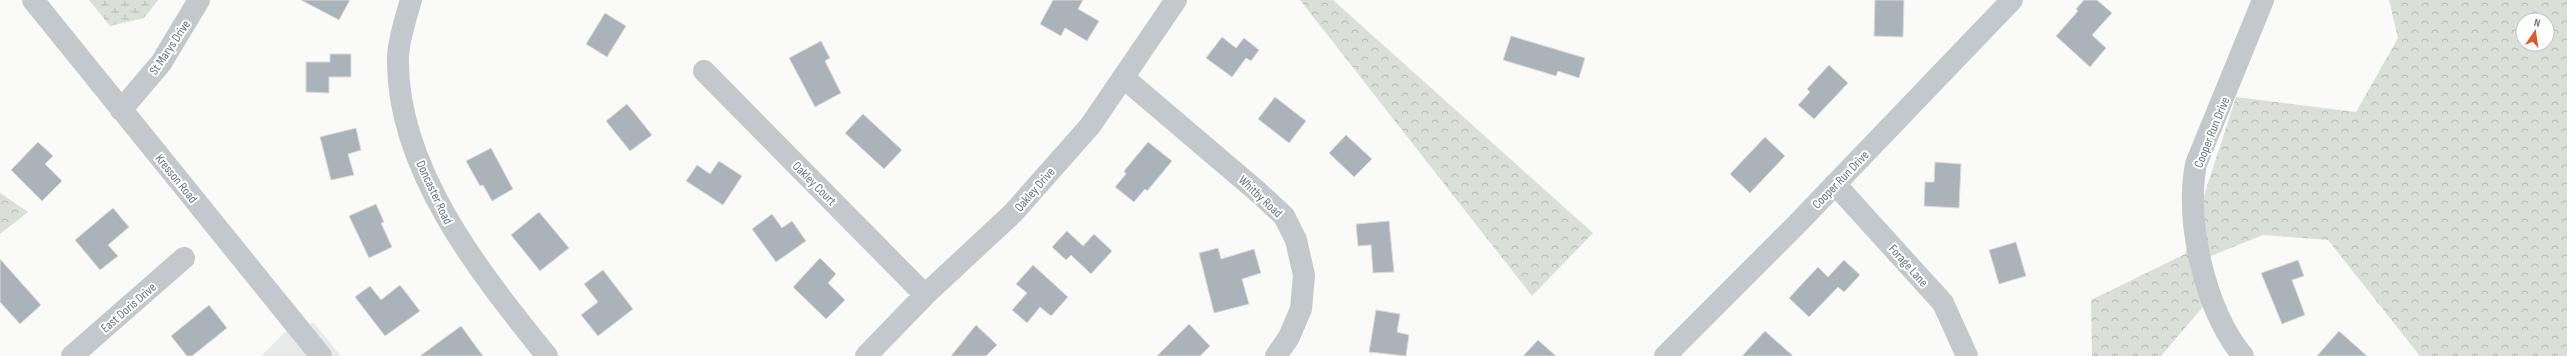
<svg xmlns="http://www.w3.org/2000/svg" width="2567" height="356" font-family="'Sofia Sans Condensed',sans-serif">
	<style>
		.built { fill: #e8e9e9 }
		.forest { fill: url(#forest-crowns); fill-rule: evenodd }
		.wetland { fill: url(#wetland-marsh) }
		.building { fill: #aab3b9; stroke: #dcdcda }
		.lines { fill: none; stroke-linecap: round; stroke-linejoin: round }
		.minor { stroke: #c3c8cc; stroke-width: 22 }
		.labels { text-anchor: middle; stroke-width: 4; stroke-linejoin: round; paint-order: stroke }
		.street-label { font-size: 13px; fill: #657683; stroke: #fff }
	</style>
	<defs>
		<pattern id="forest-crowns" width="20" height="18" patternUnits="userSpaceOnUse"><rect width="20" height="18" fill="#dadfd7"/><path d="M2 6a3 3 0 1 1 6 0M12 15a3 3 0 1 1 6 0" fill="none" stroke="#b4b9b4"/></pattern>
		<pattern id="wetland-marsh" width="20" height="14" patternUnits="userSpaceOnUse"><rect width="20" height="14" fill="#dadfd7"/><path d="M1 5h8M5 5V1M11 12h8M15 12V8" fill="none" stroke="#b4b9b4"/></pattern>
	</defs>
	<rect width="100%" height="100%" fill="#fafaf8"/>
	<path class="built" d="M314,323l27,33h-80l26,-26z"/>
	<path class="forest" d="M1300,0h33l260,233 -61,63z
		M2389,0h178v356h-147l-92,-116 -65,-5 -60,24 4,43 -46,54h-69l-1,-56 94,-46 51,-157 120,15 42,-74zM2523,20h24v24h-24z
		M0,193l28,19 -28,22z"/>
	<path class="wetland" d="M89,0h69l-14,18 -34,8z"/>
	<path class="building" d="M301,0h49l-11,20z
		M1053,0h30l-5,9 21,12 -12,20 -22,-13 -4,8 -21,-12z
		M1875,0h29l-1,37 -29,-1z
		M2084,0h13l15,13 -20,22 14,13 -16,19 -34,-31 22,-25 -2,-2z
		M605,13l21,13 -19,31 -21,-13z
		M1511,36l74,22 -6,20 -21,-7 -2,5 -53,-16z
		M1222,37l14,11 8,-10 15,12 -8,11 -5,-3 -14,19 -26,-19z
		M821,41l9,17 -5,3 16,32 -26,14 -26,-49z
		M330,54h21v23h-22v16l-23,-1v-30h24z
		M1829,65l19,18 -34,36 -16,-14 12,-13 -3,-3z
		M1275,97l31,24 -17,22 -31,-24z
		M627,104l25,31 -22,16 -24,-30z
		M863,114l39,36 -18,19 -39,-36z
		M356,128l5,22 -13,4 6,21 -23,5 -11,-43z
		M1346,135l26,24 -18,18 -25,-24z
		M1765,137l20,19 -35,37 -20,-19z
		M38,142l15,14 -8,8 17,17 -20,20 -31,-31z
		M1148,142l24,19 -25,30 -2,-2 -11,13 -19,-15 11,-13 -2,-3z
		M491,148l22,41 -21,12 -9,-16 -3,1 -14,-25z
		M719,161l23,15 -19,29 -37,-24 11,-16 13,9z
		M1935,162l26,2 -2,44 -35,-2 1,-24h9z
		M376,204l8,18 -3,1 11,24 -23,11 -20,-42z
		M113,208l16,19 -21,18 10,11 -18,14 -25,-30z
		M539,212l30,36 -29,23 -29,-36z
		M772,214l10,14 10,-7 14,20 -30,21 -24,-33z
		M1389,221l5,51 -21,1 -2,-28 -13,1 -2,-22z
		M1067,231l16,15 11,-12 18,17 -21,23 -20,-19 -5,5 -14,-13z
		M2016,242l10,34 -27,8 -10,-34z
		M1218,248l3,11 33,-10 7,24 -19,6 7,25 -35,9 -15,-60z
		M820,258l16,16 -8,9 17,17 -19,19 -33,-32z
		M0,259l41,46 -21,19 -20,-22z
		M1844,260l16,15 -16,17 -6,-5 -29,30 -20,-19 29,-31 10,10z
		M2298,260l6,16 -12,4 13,35 -23,9 -21,-51z
		M1033,265l35,32 -17,19 -11,-9 -13,16 -15,-13 15,-17 -11,-9z
		M603,270l30,39 -35,27 -17,-21 17,-13 -14,-18z
		M400,285l20,26 -35,25 -30,-39 15,-11 11,14z
		M209,305l18,23 -35,28h-5l-16,-20z
		M1376,310l24,4 -3,18 12,3 -3,21 -37,-4z
		M1189,324l21,22 -10,10h-43z
		M976,325l21,20 -11,11h-35z
		M461,326l22,30h-63z
		M1765,331l28,25h-51z
		M2339,331l28,25h-50z
		M1538,340l18,16h-33z"/>
	<g class="lines">
		<path class="minor" d="M33,0l288,356
			M411,0c-5,17 -12,38 -13,56 -3,112 83,218 149,300
			M704,71l221,224
			M1124,78l134,114 26,24 12,24 8,35 -3,34 -12,28 -13,19
			M121,110l40,-47 38,-63
			M1835,184l108,119 24,53
			M72,356l112,-98
			M866,356l59,-61 88,-82 77,-87 86,-126
			M1665,356l133,-133 214,-223
			M2243,356c-38,-46 -58,-134 -47,-192l67,-164"/>
	</g>
	<g class="labels">
		<g class="street-label">
			<text transform="translate(169 47) rotate(-56)" y="5">St Marys Drive</text>
			<text transform="translate(2211 132) rotate(-68)" y="5">Cooper Run Drive</text>
			<text transform="translate(177 178) rotate(51)" y="5">Kresson Road</text>
			<text transform="translate(1840 179) rotate(-46)" y="5">Cooper Run Drive</text>
			<text transform="translate(815 183) rotate(45)" y="5">Oakley Court</text>
			<text transform="translate(1034 189) rotate(-49)" y="5">Oakley Drive</text>
			<text transform="translate(435 192) rotate(65)" y="5">Doncaster Road</text>
			<text transform="translate(1261 196) rotate(43)" y="5">Whitby Road</text>
			<text transform="translate(1909 265) rotate(48)" y="5">Forage Lane</text>
			<text transform="translate(128 307) rotate(-41)" y="5">East Doris Drive</text>
		</g>
	</g>
	<g transform="translate(2535 32) rotate(13)"><circle r="19" fill="#ffffff" stroke="#c1c8cd"/>
	<path d="M0-3L7 15L0 10L-7 15Z" fill="#e4572e"/>
	<text y="-6" font-size="11" font-weight="bold" text-anchor="middle" fill="#657683">N</text>
	</g>
</svg>
